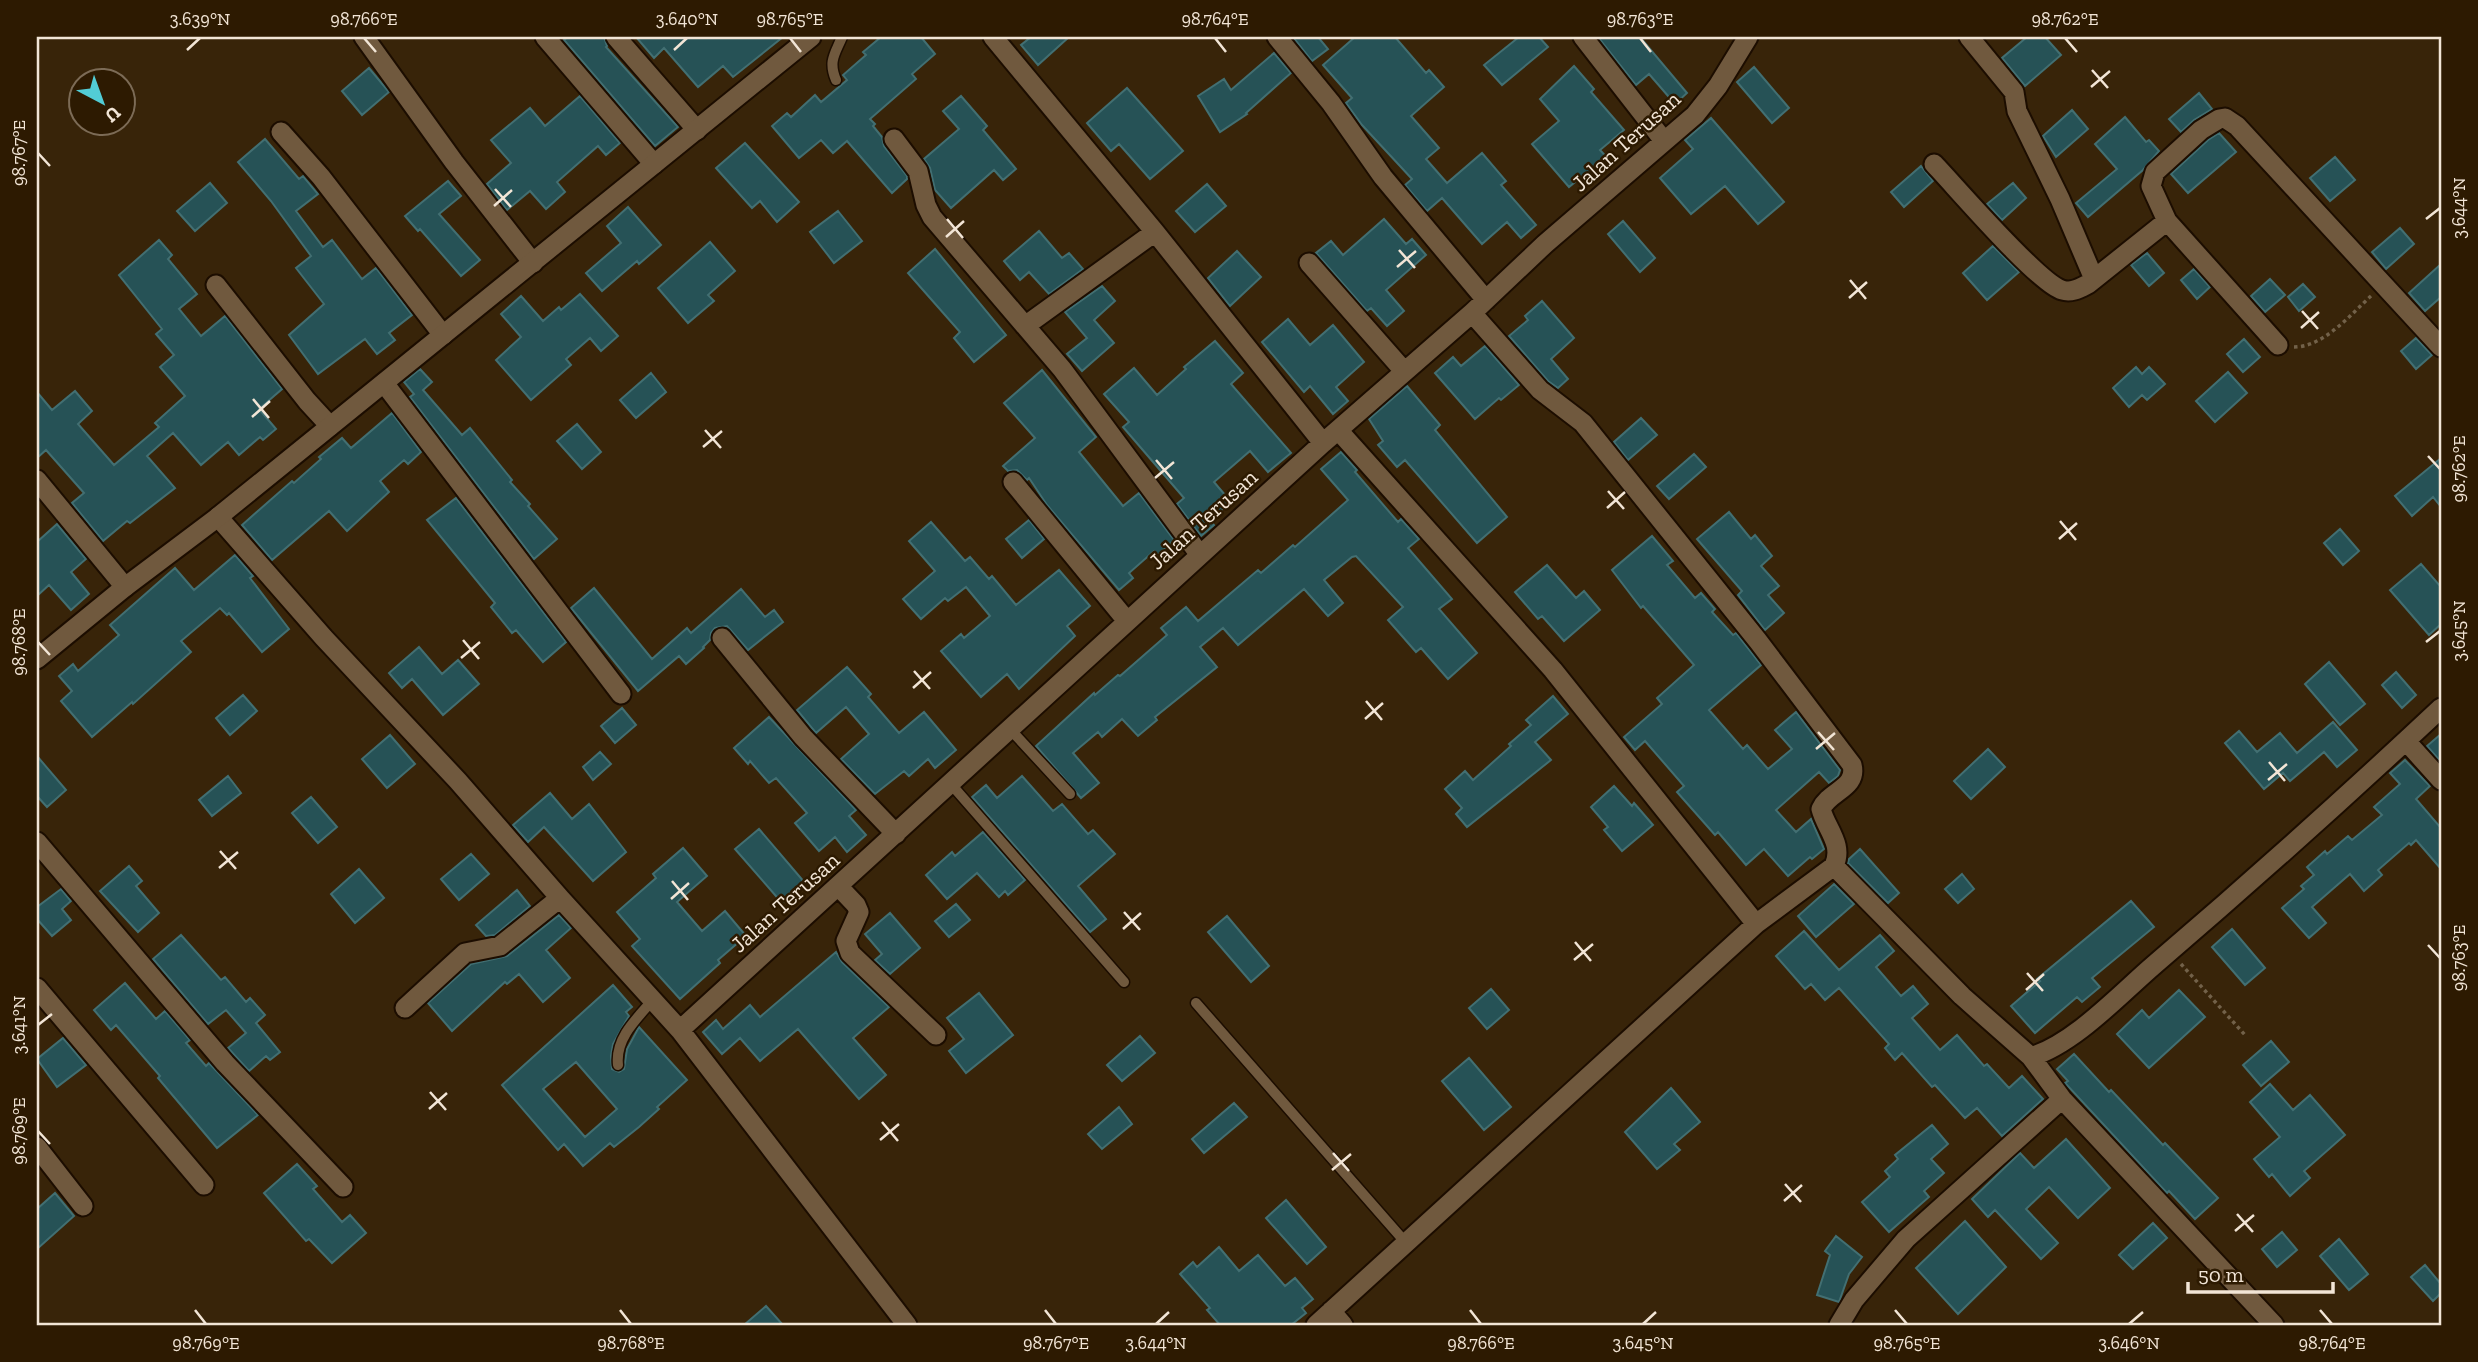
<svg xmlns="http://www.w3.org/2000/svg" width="2478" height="1362" font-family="'Zilla Slab',serif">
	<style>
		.building { fill: #265256; stroke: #426f72; stroke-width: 2; fill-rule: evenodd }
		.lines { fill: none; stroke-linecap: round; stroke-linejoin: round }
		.service-casing { stroke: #1c0d00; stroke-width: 13 }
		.minor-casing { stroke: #1c0d00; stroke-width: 23 }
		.tertiary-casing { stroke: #1c0d00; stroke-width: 23 }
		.path { stroke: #726149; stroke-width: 3.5; stroke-dasharray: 3.5 3.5; stroke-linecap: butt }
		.service { stroke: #70593e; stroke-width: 10 }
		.minor { stroke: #70593e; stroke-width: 19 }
		.tertiary { stroke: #70593e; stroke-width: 19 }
		.ticks { fill: none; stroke: #f2e5d6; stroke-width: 2.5 }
		.labels { text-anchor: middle; stroke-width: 5; stroke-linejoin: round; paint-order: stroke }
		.street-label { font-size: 23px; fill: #f2e5d6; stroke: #2d1a01 }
		.neatline { fill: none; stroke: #f2e5d6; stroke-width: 2.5 }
		.ticks-label { font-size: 18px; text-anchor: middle; fill: #f2e5d6 }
	</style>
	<rect width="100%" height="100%" fill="#382409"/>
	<path class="building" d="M568,37h36l3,9 -1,1 72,80 -23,19 -91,-106z
		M636,37h147l-50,40 -10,-11 -25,21 -34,-39 -10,10z
		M881,37h40l14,17 -23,20 4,5 -46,40 5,5 -2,2 9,11 2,9 23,30v3l-15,14 -45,-52 -14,12 -12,-13 -22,18 -27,-32 15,-13 4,4 24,-22 6,7 26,-22 -4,-5 23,-20 -3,-3z
		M1031,37h38l-31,28 -17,-20z
		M1293,37h25l10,12 -16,12z
		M1355,37h40l31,36 3,-3 15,17 -33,29 28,32 -13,11 21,24 35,-30 24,28 -5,4 35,40 -15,13 -14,-16 -25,22 -40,-46 -15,13 -22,-26 7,-6 -50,-54 -16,-22 6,-5 -29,-33z
		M1519,37h20l9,10 -46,38 -18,-20z
		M1598,37h42l47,56 -12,11 -26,-30 -13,11z
		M2027,37h18l16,18 -36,31 -23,-28z
		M1274,53l17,20 -45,40 1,1 -27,18 -22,-36 26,-17 7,11z
		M1574,66l20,23 -3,3 33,38 -24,20 12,13 -21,18 -6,-7 -16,13 -37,-43 27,-23 -19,-22z
		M1754,67l35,41 -17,15 -35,-41z
		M369,68l20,24 -27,23 -20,-24z
		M1127,88l56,63 -33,28 -31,-35 -8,7 -24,-28z
		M2199,93l13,16 -18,11 -13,12 -12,-13z
		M580,96l40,47 -14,12 -8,-9 -41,36 8,10 -19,17 -16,-18 -23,19 -20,-26 24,-21 -20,-23 39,-32 15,18z
		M961,96l26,30 -4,4 33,39 -13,11 -9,-10 -43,38 -16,-18 -5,-22 -6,-9 35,-30 -16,-18z
		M2072,110l16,19 -32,28 -13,-21z
		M2125,117l21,25 3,-2 10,11 -16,19 -55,47 -12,-14 41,-34 -22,-25z
		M1711,118l73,84 -26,22 -33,-38 -34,28 -31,-36 33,-29 -8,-9z
		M2219,133l17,19 -48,41 -17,-19 37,-34z
		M265,139l34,40 4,-3 15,18 -22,17 27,36 9,-7 30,39 14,-11 36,47 -23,18 6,7 -18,14 -12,-15 -47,35 -29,-39 35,-31 -28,-36 15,-12 -40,-55 -33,-39z
		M745,143l54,59 -22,20 -17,-21 -8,7 -36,-40z
		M2335,157l20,23 -25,21 -20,-23z
		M1921,166l12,15 -29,26 -13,-15z
		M448,181l13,15 -22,18 41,46 -19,16 -41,-47 -2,2 -13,-15z
		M210,183l17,20 -32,28 -18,-20z
		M2013,183l13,15 -24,22 -15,-16z
		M1207,184l19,22 -31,26 -19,-21z
		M628,207l33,38 -22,19 -2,-3 -35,30 -16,-18 35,-30 -14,-17z
		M838,211l24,30 -28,22 -24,-31z
		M1384,219l22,25 6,-5 14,16 -40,35 18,21 -17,15 -16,-18 -4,3 -51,-58 15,-12 12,14z
		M1623,221l32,37 -15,14 -32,-38z
		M2400,228l14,16 -28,25 -14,-17z
		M1039,231l23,27 7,-5 14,16 -34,25 -20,-22 -9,8 -16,-19z
		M159,240l13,15 -4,4 29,35 -18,15 22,27 24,-20 57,73 -23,20 17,20 -13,11 -3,-3 -21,18 -11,-13 -27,23 -28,-32 -26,23 28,32 -45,35 -3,-2 -24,20 -31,-38 12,-10 -38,-43 -9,8v-66l15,18 23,-19 17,20 -14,13 36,41 45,-38 -4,-4 30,-27 -25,-29 14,-12 -18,-21 6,-5 -43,-54z
		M710,242l25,29 -27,24 6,6 -26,22 -30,-35z
		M1993,246l26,26 -32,28 -24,-27z
		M935,249l71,86 -32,27 -20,-24 6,-6 -52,-59z
		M1237,251l24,26 -31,29 -22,-28z
		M2147,253l17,20 -15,13 -18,-21z
		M2441,264v33l-16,14 -16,-18z
		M2194,269l16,18 -13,12 -16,-19z
		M2270,279l15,16 -20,17 -14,-16z
		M2303,284l12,13 -16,14 -11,-14z
		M1102,286l13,15 -21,19 20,23 -32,28 -15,-17 20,-16 -22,-26z
		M580,294l38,42 -17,15 -11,-13 -24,21 5,6 -40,35 -35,-40 25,-23 -20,-23 20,-18 22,25 16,-14 2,3z
		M1542,301l32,37 -23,21 17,20 -10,9 -10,-7 -39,-45 19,-16 -3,-4z
		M1288,319l22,26 23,-20 31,37 -28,25 12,14 -15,13 -23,-28 -6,6 -42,-50z
		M2416,338l16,17 -16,14 -15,-18z
		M2244,339l16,18 -17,15 -16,-18z
		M1215,341l28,32 -12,11 60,69 -23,19 -18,-21 -36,31 17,20 -21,18 4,5 -13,11 -24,-32 7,-6 -61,-71 6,-5 -25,-28 30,-26 23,27 29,-26 -2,-2z
		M1485,346l34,39 -18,15 -2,-2 -24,21 -40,-46 18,-16 8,9z
		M2136,367l6,7 7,-7 16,17 -18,16 -5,-5 -13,12 -16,-19z
		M420,369l12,13 -9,8 39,45 8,-7 42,52 -2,2 20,22 -2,2 29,33 -23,20 -124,-162 4,-3 -10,-12z
		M1042,370l54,67 -17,15 44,54 16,-13 35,47 -16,15 -4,-4 -25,22 4,5 -14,12 -72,-85 -18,-27 -2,2 -10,-10 -9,1 -5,-5 32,-28 -31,-35z
		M2228,372l19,21 -32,29 -19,-21z
		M651,373l15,19 -30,26 -16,-18z
		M1407,386l33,39 -5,5 72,87 -30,26 -72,-83 -8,7 -19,-22 5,-4 -14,-22z
		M392,413l29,39 -13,12 -4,-4 -24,21 9,11 -42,39 -18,-20 -57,49 -30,-35 50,-44 2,2 27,-24 -2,-2 23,-19 9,10z
		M1641,418l16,17 -29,25 -14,-18z
		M577,424l24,28 -19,17 -25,-28z
		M1341,452l16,18 -2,2 43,50 3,-3 18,20 -11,9 44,51 -13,10 38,44 -29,26 -27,-31 -5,4 -28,-32 15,-13 -47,-51 -4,1 -28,23 19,23 -15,13 -24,-27 -66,56 -15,-17 -23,19 17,20 -62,50 2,3 -19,16 -16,-17 -20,18 -4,-5 -25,21 26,30 -18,15 -45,-52 58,-53 1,2 23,-20 2,1 47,-41 -6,-7 25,-21 12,14 60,-51 3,3 32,-28 2,2 53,-47 -27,-31z
		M1694,454l12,13 -37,32 -12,-13z
		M2441,458v49l-8,-10 -21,19 -17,-20z
		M456,498l110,144 -23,20 -27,-32 -4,3 -21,-26 4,-4 -68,-83z
		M1729,512l22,27 4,-4 17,21 -11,10 18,20 -11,9 16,18 -19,17 -27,-35 4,-4 -45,-52z
		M1029,520l15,19 -22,19 -16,-19z
		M931,522l34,39 5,-4 19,22 3,-3 24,29 43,-35 31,36 -23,20 8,10 -56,53 -12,-15 -26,23 -40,-46 20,-17 3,4 26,-22 -24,-29 -18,14 -3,-3 -24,21 -18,-20 32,-28 -26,-30z
		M57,524l29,35 -15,13 18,22 -18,16 -22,-25 -12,11v-54z
		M2340,529l19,22 -16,14 -19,-22z
		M1652,536l21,25 -6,4 28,33 6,-5 14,16 -3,3 21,23 3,-2 25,32 -52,45 34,39 4,-4 21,24 24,-20 -17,-19 21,-18 44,58 -2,6 -9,7 -10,-11 -43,38 20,22 15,-13 13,30 -12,10 -2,-2 -22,19 -24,-27 -18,16 -28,-33 -3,3 -38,-43 7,-6 -39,-45 -10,9 -11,-13 38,-33 -5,-6 37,-33 -51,-59 -2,2 -29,-38z
		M235,555l18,21 -3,2 39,51 -27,23 -33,-39 -2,2 -7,-7 -39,33 10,11 -58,52 -1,-2 -40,35 -31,-36 11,-10 -13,-15 14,-12 5,7 41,-36 -9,-10 65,-57 19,22z
		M2421,564l20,23v37l-12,11 -39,-45z
		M1547,565l29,33 8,-7 16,19 -36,31 -22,-25 -4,3 -23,-27z
		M594,588l58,71 35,-31 4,5 50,-44 24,28 9,-7 9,12 -35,28 -21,-24 -12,2 -4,5 -1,7 -7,7 1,1 -18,16 -7,-8 -41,35 -67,-83z
		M419,647l23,27 16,-14 21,24 -36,31 -31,-36 -10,9 -13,-15z
		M2329,662l36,42 -25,21 -35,-41z
		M847,667l24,27 -3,3 31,36 25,-21 32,38 -21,18 -7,-9 -19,17 -5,-5 -29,23 -34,-35 28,-25 -23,-27 -30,26 -19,-23z
		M2396,672l20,23 -14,13 -20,-23z
		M243,695l14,16 -27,24 -14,-17z
		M1553,696l15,18 -33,28 16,18 -84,67 -11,-13 6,-6 -17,-19 20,-18 8,9 38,-34 -2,-2 22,-19 -5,-5z
		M622,708l14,17 -21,18 -14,-17z
		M769,717l87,93 -7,6 17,19 -19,17 -12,-15 -16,14 -24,-28 12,-10 -31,-35 -7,5 -19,-22 -2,3 -14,-16z
		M2333,722l24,28 -20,17 -13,-15 -34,29 -7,-8 -19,16 -39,-46 14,-12 18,21 23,-19 17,20z
		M2441,734v28l-14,-16z
		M390,735l25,29 -28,24 -25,-29z
		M1988,749l17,18 -34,32 -17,-18z
		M600,752l11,12 -18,16 -10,-13z
		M37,756l29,34 -19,17 -10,-11z
		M2405,760l25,26 -14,13 25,29v41l-25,-29 -5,5 -2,-2 -31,27 4,5 -18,16 -14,-17 -38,33 14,16 -17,15 -27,-30 22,-19 -3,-3 13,-11 -7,-8 18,-16 2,3 21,-18 4,4 30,-25 -8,-8 26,-23 -10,-11z
		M228,776l13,17 -29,23 -13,-16z
		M1022,776l31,35 9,-7 26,30 5,-4 22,24 -37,32 28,33 -16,13 -118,-135 14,-12 11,13z
		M1614,786l18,20 2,-3 19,22 -31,26 -18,-21 4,-3 -17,-20z
		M550,793l22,26 17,-15 37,48 -33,29 -49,-54 -16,15 -15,-17z
		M311,797l26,30 -19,16 -26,-30z
		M759,829l46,54 -23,20 -47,-54z
		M983,832l42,48 -17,15 -3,-4 -6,6 -22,-24 -30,26 -21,-24 26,-23 3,4z
		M683,848l24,28 -30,26 25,29 23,-20 21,25 -28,24 2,3 -40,36 -48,-53 8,-7 -23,-27 39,-34 -3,-4z
		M1860,849l39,44 -11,10 -40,-40 1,-4z
		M471,854l18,20 -30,26 -18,-21z
		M129,866l13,15 -6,5 23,27 -21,19 -38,-41z
		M359,869l25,29 -29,25 -24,-29z
		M1962,874l12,15 -16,14 -13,-14z
		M1834,884l20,20 -38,33 -18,-21z
		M61,889l10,12 -9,8 9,11 -19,16 -15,-17v-12z
		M517,890l13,16 -35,29 -9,1 -10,-11z
		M2131,901l23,26 -62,51 8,9 -18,15 -5,-5 -42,36 -24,-27 29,-25 -3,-2z
		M956,904l14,16 -21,17 -14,-16z
		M890,913l30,35 -30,26 -15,-14 7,-6 -17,-20z
		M559,915l12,13 -25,22 24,28 -27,24 -24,-28 -12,10 -2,-2 -53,49 -24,-28 43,-39 36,-8z
		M1227,916l42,50 -18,16 -43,-50z
		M2232,929l33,39 -20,17 -33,-38z
		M1804,931l35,39 41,-35 14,16 -18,16 25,29 12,-10 15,18 -16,14 28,32 17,-15 27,31 3,-2 22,24 13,-12 21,23 -41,37 -25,-28 -12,10 -30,-33 -3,2 -30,-34 -7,7 -10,-12 4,-4 -50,-56 -14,12 -14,-16 -6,5 -29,-33z
		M181,935l40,45 4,-3 21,25 4,-4 15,17 -9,8 24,29 -10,8 -4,-4 -17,15 -21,-23 18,-15 -20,-23 -18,14 -55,-65z
		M836,952l6,10 47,45 -36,31 33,37 -27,24 -61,-70 -38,32 -20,-23 -18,16 -19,-22 13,-12 7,9 27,-24 10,12z
		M125,983l31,36 9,-8 25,29 -4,3 20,23 3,-3 49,52 -41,33 -59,-70 2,-2 -44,-51 -5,5 -17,-20z
		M613,985l19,22 -6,5 3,4 -16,28 -2,12 1,13 7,3 5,-3 3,-20 12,-22 48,53 -30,27 2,2 -20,18 -25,20 -4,-4 -27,23 -19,-22 -6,6 -56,-65zM576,1062l41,47 -32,28 -42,-48z
		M1491,989l18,21 -22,19 -18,-21z
		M2179,990l26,27 -56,51 -32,-34 25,-24 7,8z
		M979,993l34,42 -47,38 -17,-22 15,-12 -17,-21z
		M1140,1036l15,17 -33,28 -15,-16z
		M63,1038l23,27 -29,22 -20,-28z
		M2271,1041l18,21 -28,24 -18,-21z
		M2074,1054l35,38 2,-2 52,55 2,-2 53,55 -23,21 -26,-28 -2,2 -102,-110 3,-2 -11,-12z
		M1469,1058l42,49 -27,23 -42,-49z
		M2270,1084l23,26 17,-15 35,40 -41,36 6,7 -20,18 -18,-22 -3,3 -15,-18 26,-22 -30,-35z
		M1671,1088l29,34 -26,22 6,6 -23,19 -32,-37z
		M1234,1103l13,14 -43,36 -12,-14z
		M1119,1107l13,17 -30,25 -14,-15z
		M1932,1125l16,19 -17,15 13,14 -20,18 5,6 -40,35 -27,-30 28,-25 -5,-6 13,-12 -3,-4z
		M2066,1139l44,49 -32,30 -29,-31 -23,22 32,34 -17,16 -46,-49 -7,7 -16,-18 48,-46 14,15z
		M297,1164l20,22 -4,3 29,33 8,-7 16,18 -34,30 -23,-24 -3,2 -42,-48z
		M55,1193l19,23 -37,33v-40z
		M1286,1200l40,47 -19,17 -41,-46z
		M1965,1221l41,46 -48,47 -42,-46z
		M2153,1223l14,15 -34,31 -14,-14z
		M2282,1232l15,18 -20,17 -15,-18z
		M1836,1236l26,21 -13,17 -10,28 -22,-7 13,-40 -5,-4z
		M2339,1239l29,35 -19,16 -29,-34z
		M1219,1247l20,24 19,-16 27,31 10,-8 18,21 -11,9 4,5 -15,12h-71l-13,-15 3,-2 -30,-34 13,-12 4,5z
		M2425,1265l16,19v9l-8,8 -22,-24z
		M766,1306l17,19h-39z"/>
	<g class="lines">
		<defs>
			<path id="service" d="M836,80c-8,-19 -1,-26 6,-43
				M1009,728l61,66
				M950,783l174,199
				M1196,1003l210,240
				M618,1065c-3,-26 18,-46 35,-65"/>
			<path id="minor" d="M364,37l90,125 79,101
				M545,37l109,127
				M616,37l81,93
				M993,37l162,195 168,211
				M1277,37l54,66 52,74 103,123
				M1583,37l81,104
				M1969,37l45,55 3,19 43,88 34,80
				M281,132l40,45 122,158
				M894,139l24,32 8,34 6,12 130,152 138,186
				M1934,164c22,23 104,119 128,126 10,3 18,-2 26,-6l79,-63
				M1309,263l95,108
				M216,285l91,116 23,25
				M1472,313l68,77 43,33 175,218 94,124c6,23 -23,26 -31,44 5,20 23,35 13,57
				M1025,326l130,-94
				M2278,345l-111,-124 -16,-35 4,-14 46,-42 18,-11 6,-1 12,8 204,221
				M384,383l237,311
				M1338,430l215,240 203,254
				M37,480l88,107
				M1013,482l114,139
				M218,517l106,121 134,143 102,117 120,132 227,295
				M722,638l81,99 93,97
				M2406,741l35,39
				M37,842l188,221 118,124
				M839,887l17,18 3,7 -13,29 4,12 86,82
				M37,988l167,197
				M405,1008l60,-55 35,-7 60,-48
				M680,1030l643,-587 149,-130 73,-69 150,-129 23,-29 30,-49
				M2031,1057l31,42 212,226
				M37,1147l46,59
				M1331,1311l12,14
				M1316,1325l440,-401 78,-58 128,130 69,61c44,-14 87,-61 123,-92 97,-83 193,-169 287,-257
				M1839,1325l15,-25 52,-61 156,-140"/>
			<path id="tertiary" d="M37,659l88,-72 93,-70 593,-480"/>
		</defs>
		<use href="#service" class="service-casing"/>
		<use href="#minor" class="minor-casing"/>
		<use href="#tertiary" class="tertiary-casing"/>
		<path class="path" d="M2294,347c30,0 57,-33 77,-51
			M2181,964l64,71"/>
		<use href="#service" class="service"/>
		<use href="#minor" class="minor"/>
		<use href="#tertiary" class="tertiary"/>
	</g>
	<path class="ticks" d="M364,38l12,14M790,38l11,14M1215,38l11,14M1640,38l11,14M2065,38l12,14M187,50l13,-12M674,50l13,-12M2092,70l16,18M2091,87l19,-16M38,153l12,13M495,189l16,18M494,206l18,-16M947,219l16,19M2426,219l14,-11M946,237l18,-16M1399,250l16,18M1397,267l19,-16M1850,280l16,19M1849,298l18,-16M2302,311l16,18M2301,328l18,-16M253,399l16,19M252,417l18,-16M705,430l16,18M703,447l19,-16M2428,456l12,13M1156,460l16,19M1155,478l19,-16M1608,491l16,18M1607,508l18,-16M2060,521l16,19M2059,539l18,-16M463,640l16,19M38,642l12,13M2426,642l14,-11M461,658l19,-16M914,671l16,18M913,688l18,-16M1366,701l16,19M1365,719l18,-16M1818,732l16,18M1816,749l19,-16M2269,762l16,19M2268,780l19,-16M220,851l16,18M219,868l19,-16M672,881l16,19M671,899l18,-16M1124,912l16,18M1123,929l18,-16M1575,942l16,19M2428,945l12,13M1574,960l19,-16M2027,973l16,18M2026,990l18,-16M38,1025l14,-11M430,1092l16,18M429,1109l18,-16M882,1122l16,19M38,1131l12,13M880,1140l19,-16M1333,1153l16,18M1332,1170l19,-16M1785,1184l16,18M1784,1201l18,-16M2237,1214l16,18M2235,1231l19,-16M195,1310l11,14M620,1310l11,14M1045,1310l11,14M1470,1310l11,14M1895,1310l12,14M2320,1310l12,14M1156,1324l13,-12M1643,1324l13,-12M2129,1324l14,-12"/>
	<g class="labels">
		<g class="street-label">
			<text transform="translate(1626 141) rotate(-42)" y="8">Jalan Terusan</text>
			<text transform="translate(1203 519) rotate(-42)" y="8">Jalan Terusan</text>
			<text transform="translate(785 902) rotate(-42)" y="8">Jalan Terusan</text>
		</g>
	</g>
	<rect width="2478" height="1362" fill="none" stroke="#2d1a01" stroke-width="77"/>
	<g transform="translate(102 102) rotate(139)"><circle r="33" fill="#2d1a01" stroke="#7c6b56" stroke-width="2"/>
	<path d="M0-5L12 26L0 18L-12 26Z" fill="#52ccd5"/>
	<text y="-10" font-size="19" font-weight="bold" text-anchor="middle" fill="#f2e5d6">U</text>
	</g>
	<path d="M2188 1282v10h145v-10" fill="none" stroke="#f2e5d6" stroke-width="3.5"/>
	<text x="2198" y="1282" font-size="21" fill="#f2e5d6" stroke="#2d1a01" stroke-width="5" paint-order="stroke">50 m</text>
	<rect x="38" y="38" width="2402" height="1286" class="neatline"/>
	<g class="ticks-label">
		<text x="200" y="25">3.639°N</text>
		<text x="364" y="25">98.766°E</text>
		<text x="687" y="25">3.640°N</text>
		<text x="790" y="25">98.765°E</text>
		<text x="1215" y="25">98.764°E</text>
		<text x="1640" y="25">98.763°E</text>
		<text x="2065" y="25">98.762°E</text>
		<text transform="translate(19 153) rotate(-90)" y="6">98.767°E</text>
		<text transform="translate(2459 208) rotate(-90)" y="6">3.644°N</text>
		<text transform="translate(2459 469) rotate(-90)" y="6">98.762°E</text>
		<text transform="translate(2459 631) rotate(-90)" y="6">3.645°N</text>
		<text transform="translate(19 642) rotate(-90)" y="6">98.768°E</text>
		<text transform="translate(2459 958) rotate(-90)" y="6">98.763°E</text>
		<text transform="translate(19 1025) rotate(-90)" y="6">3.641°N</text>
		<text transform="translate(19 1131) rotate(-90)" y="6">98.769°E</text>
		<text x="206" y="1349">98.769°E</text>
		<text x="631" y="1349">98.768°E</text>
		<text x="1056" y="1349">98.767°E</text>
		<text x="1156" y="1349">3.644°N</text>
		<text x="1481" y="1349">98.766°E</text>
		<text x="1643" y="1349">3.645°N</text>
		<text x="1907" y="1349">98.765°E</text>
		<text x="2129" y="1349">3.646°N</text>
		<text x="2332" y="1349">98.764°E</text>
	</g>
</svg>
